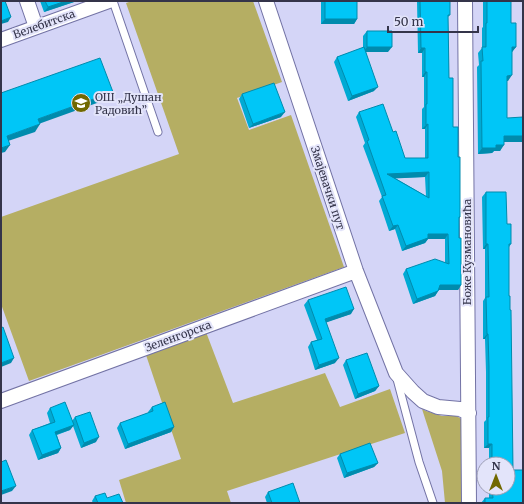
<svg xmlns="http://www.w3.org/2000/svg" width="524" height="504" font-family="Merriweather,serif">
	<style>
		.green { fill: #b5ae63 }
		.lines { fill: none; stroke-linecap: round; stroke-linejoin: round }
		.lane-casing { stroke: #7373a5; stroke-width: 9 }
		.street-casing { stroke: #7373a5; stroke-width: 16 }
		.lane { stroke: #fff; stroke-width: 7 }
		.street { stroke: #fff; stroke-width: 14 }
		.wall { fill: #00aad4; fill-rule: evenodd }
		.shaded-wall { fill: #008bad }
		.building { fill: #00c6f7; stroke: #008bad; fill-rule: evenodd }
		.labels { text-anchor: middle; stroke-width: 4; stroke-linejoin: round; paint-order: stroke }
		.street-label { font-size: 11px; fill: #34344a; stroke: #e3e4fa }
		.poi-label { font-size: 11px; fill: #34344a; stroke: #e3e4fa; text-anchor: start }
	</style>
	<rect width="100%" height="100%" fill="#d4d5f7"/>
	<path class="green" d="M132,1h121l29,81 -45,16 12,32 42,-15 53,152 -315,114 -28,-77v-87l178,-63 -53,-151z
		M206,332l27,71 92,-30 15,34 50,-18 15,44 -178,58 4,12h-105l-7,-23 62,-21 -35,-104z
		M422,409l4,2 16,5h14l4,2 3,4v81h-18l-3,-32z"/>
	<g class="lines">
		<defs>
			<path id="lane" d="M113,1l45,131
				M397,379l22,83 14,41"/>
			<path id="street" d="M27,1l9,26
				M266,1l90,270 40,102 17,19 10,9 15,6 22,2 9,4
				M465,1l4,502
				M1,40l108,-39
				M1,401l355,-130"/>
		</defs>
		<use href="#lane" class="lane-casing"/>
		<use href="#street" class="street-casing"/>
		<use href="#lane" class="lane"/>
		<use href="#street" class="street"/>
	</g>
	<path class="wall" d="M40,1h37l-33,11z
		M321,1h36v18l-3,5h-33z
		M417,1h33v14l-2,2 1,61 4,49 5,30 2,60 -1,2v19l2,47 -3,5h-19l-4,6 -22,8 -10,-30 3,-5 39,-7v-23h-17l-3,4 -23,8 -7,-22 -6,2 -10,-30 3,-4 -19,-51 2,-3 -9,-26 3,-5 34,20 12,26h20v-29h-3v-20l2,-2v-30h-2v-24h-4zM425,177l1,19 -31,-18z
		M480,1h31v22l5,24 -4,5 -4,29h-1v37l16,24h-19l-4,9h-6l-2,2 -14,1 -1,-87 2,-2 -1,-12 4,-5v-20l1,-1v-26z
		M367,31l21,21h-22l8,39 -26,10 -14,-39 3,-5 26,-9v-12z
		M242,94l39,23 -32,11 -10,-29z
		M486,192l21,32 4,20 -2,3v49l4,174 10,33h-42l4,-5h4v-10h19v-24h-19v-16h-5v-26l2,-2v-48l-1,-33h-2v-38l2,-3v-49h-2l-1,-52z
		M308,300l43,14 -25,8 9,41 -20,7 -7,-23 3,-5 6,-2 -13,-35z
		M346,360l33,26 -4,5 -20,8 -12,-34z
		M152,407l22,20 -3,5 -46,17 -8,-21 3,-5 29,-10 -1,-1z
		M50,408l22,13 3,-4 21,25 -15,6 -8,-22 -3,4 -13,5 4,13 -3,5 -20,7 -9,-25 3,-5 18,-7 -3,-10z
		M340,454l38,9 -4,4 -30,11 -7,-20z
		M268,492l32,11h-33l-2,-6z
		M95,496l12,2 16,5h-30l-1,-2z"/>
	<path class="shaded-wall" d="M66,1h11l-33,11 4,-5z
		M11,17l-3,5 -7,2v-3z
		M325,19h32l-3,5h-33z
		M367,47h25l-4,5h-25z
		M512,47h4l-4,5h-4z
		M421,48h4l-3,5h-4z
		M425,72h2l-3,5h-2z
		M512,75l-4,6h-5l4,-5z
		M378,87l-4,4 -26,10 4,-5z
		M113,92l-5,7 -75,27 5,-7z
		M285,112l-4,5 -32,11 4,-4z
		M40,124l-5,8 -33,11 5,-7z
		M428,124l-3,5h-3l4,-4z
		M504,136h19v6h-23z
		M10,145l-5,7 -4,1v-5z
		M496,145h8l-4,6h-6l-2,2 -14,1 4,-6z
		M429,172l-4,5 -41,2 3,-5z
		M398,225l-3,4 -6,2 4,-5z
		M428,234h20l-3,5h-17l-3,4 -23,8 4,-5z
		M486,244h2l-3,5h-2z
		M440,285h21l-3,5h-21z
		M438,291l-3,5 -22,8 4,-5z
		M354,309l-3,5 -29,10 3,-5z
		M487,334h1l-3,5h-2z
		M14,358l-3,5 -10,4v-4z
		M339,358l-4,5 -20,7 4,-5z
		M379,386l-4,5 -20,8 3,-5z
		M74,425l-4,5 -18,6 3,-4z
		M174,427l-3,5 -46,17 3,-5z
		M99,437l-3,5 -15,6 3,-5z
		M488,444h4l-3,4h-5z
		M61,448l-3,5 -20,7 4,-5z
		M378,463l-4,4 -30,11 3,-5z
		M16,486l-4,5 -11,4v-4z"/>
	<path class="building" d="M1,1h4l6,16 -10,4z
		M45,1h21l-18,6z
		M325,1h32v18h-32z
		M420,1h30v14h-2l1,63h4v49h5v30h2v60h-1v21h2v47h-21l-2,6 -21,8 -11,-30 29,-10 14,5 -1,-30h-20v4l-22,8 -8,-21 -5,1 -11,-30 4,-1 -19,-54 2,-1 -10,-28 24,-8 10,28 3,-1 9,27h23v-34l-2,1v-21h1v-32h-2v-24h-4zM429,172v26l-42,-24z
		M487,1h24v22h5v24h-4v28l-5,1v42l16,-1v19h-19v9h-8v3h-14l-1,-87h2l-1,-14h4v-24h1z
		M367,31h25v16h-25z
		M364,47l14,40 -26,9 -15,-39z
		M100,58l13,34 -75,27 2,5 -33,12 3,9 -9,3v-55z
		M274,83l11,29 -32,12 -11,-30z
		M486,192h20l1,32h4v20h-2v52h1v14h1l2,160h10v33h-38v-5h8l-1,-10h16v-24h-16v-20h-4v-27h1v-50l-1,-33h-1l-1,-37h3l-1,-53h-2z
		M346,287l8,22 -29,10 14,39 -20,7 -8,-23 11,-3 -14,-39z
		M3,327l11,31 -13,5v-35z
		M367,353l12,33 -21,8 -12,-34z
		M65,402l9,23 -19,7 6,16 -19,7 -10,-25 23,-8 -5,-14z
		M165,402l9,25 -46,17 -8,-21 33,-12 -1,-4z
		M90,412l9,25 -15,6 -9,-26z
		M370,443l8,20 -31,10 -7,-19z
		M6,460l10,26 -15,5v-29z
		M293,483l7,20h-28l-4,-11z
		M105,493l2,5 12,-4 4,9h-25l-3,-7z"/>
	<defs>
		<symbol id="school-disc" viewBox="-11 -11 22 22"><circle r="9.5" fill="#716800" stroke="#e3e4fa"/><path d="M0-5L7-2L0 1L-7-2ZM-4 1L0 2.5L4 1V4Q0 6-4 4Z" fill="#fff"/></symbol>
	</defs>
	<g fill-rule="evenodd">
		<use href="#school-disc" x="70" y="92" width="22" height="22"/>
	</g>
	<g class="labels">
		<g class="street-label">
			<text transform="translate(44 24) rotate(-20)" y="4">Велебитска</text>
			<text transform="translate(328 188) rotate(72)" y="4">Змајевачки пут</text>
			<text transform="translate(467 252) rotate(-90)" y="4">Боже Кузмановића</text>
			<text transform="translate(178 336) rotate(-20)" y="4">Зеленгорска</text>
		</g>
		<g class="poi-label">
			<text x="95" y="101">ОШ „Душан<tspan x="95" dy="13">Радовић”</tspan></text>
		</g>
	</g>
	<rect width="524" height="504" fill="none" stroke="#34344a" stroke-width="4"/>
	<g transform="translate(496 476)"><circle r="19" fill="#e3e4fa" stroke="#9d9eb4"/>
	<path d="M0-3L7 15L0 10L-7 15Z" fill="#716800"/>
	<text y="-6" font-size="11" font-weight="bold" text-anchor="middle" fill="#34344a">N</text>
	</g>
	<path d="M388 26v6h90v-6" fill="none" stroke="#34344a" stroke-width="2"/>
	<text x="394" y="26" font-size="12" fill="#34344a" stroke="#e3e4fa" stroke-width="3" paint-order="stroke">50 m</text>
</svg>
